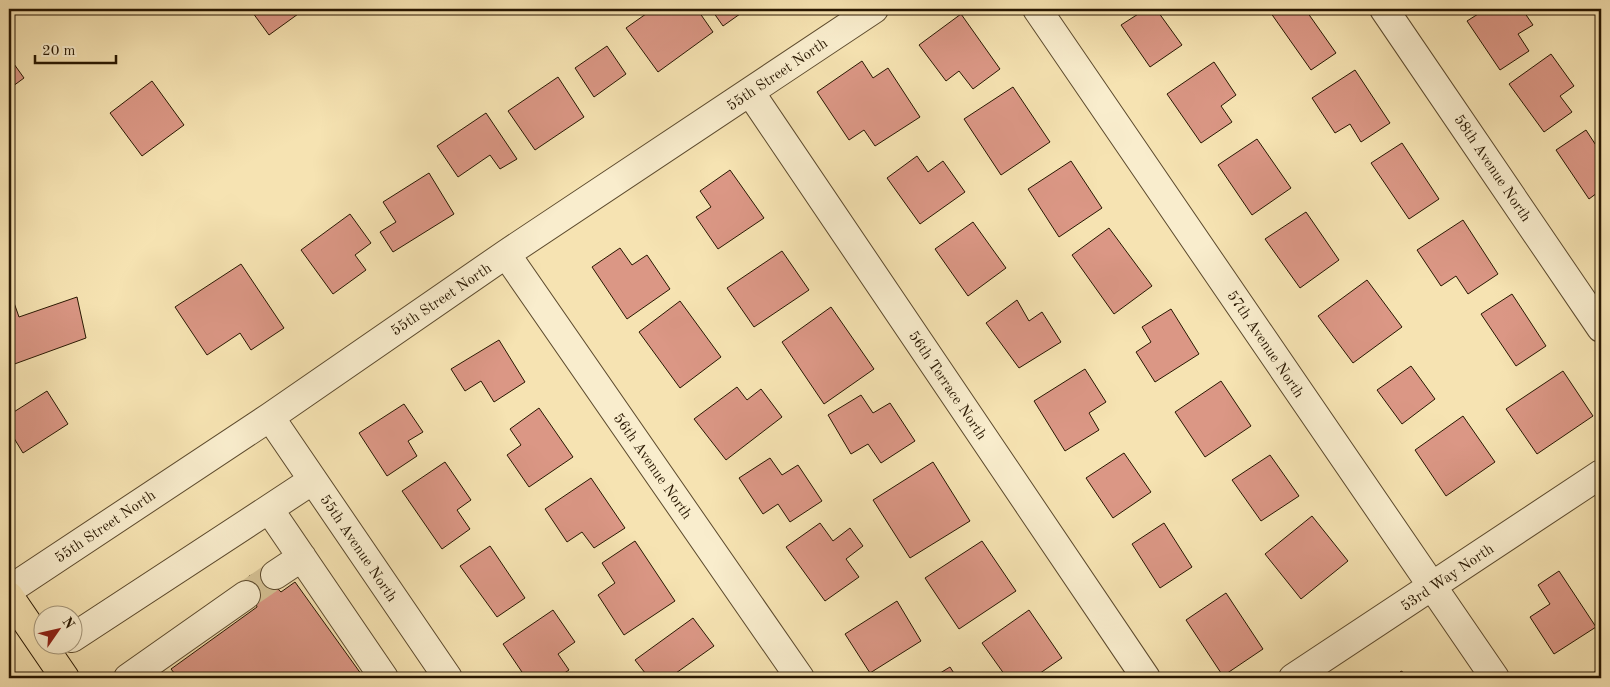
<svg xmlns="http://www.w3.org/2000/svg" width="1610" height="687" font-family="'Old Standard TT',serif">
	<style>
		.building { fill: #db9785; stroke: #281701 }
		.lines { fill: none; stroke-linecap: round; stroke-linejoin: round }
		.minor-tunnel { stroke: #d7c497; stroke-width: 28; stroke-dasharray: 28 14; stroke-linecap: butt }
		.minor-casing { stroke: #5c4a2d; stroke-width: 30 }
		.major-casing { stroke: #281701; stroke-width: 30 }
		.minor { stroke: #f9edcd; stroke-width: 28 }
		.major { stroke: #f6e3b2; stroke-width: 28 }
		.labels { text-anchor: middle; stroke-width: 4; stroke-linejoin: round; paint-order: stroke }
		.street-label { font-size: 15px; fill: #281701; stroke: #f9edcd }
	</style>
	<rect width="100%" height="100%" fill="#f6e3b2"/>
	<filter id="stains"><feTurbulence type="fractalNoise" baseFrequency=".004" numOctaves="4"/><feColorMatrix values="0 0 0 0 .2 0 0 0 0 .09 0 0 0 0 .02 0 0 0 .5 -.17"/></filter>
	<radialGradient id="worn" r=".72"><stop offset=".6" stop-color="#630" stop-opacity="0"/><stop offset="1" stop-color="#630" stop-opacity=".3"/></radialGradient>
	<path class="building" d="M250,9h55l-36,26z
		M653,9h44l16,23 -55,40 -32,-44z
		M711,9h36l-24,17z
		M1146,9h10l26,36 -32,22 -29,-42z
		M1268,9h37l31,44 -25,17z
		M1486,9h36l11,16 -15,9 11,17 -29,19 -33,-49z
		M961,14l39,55 -27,20 -14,-18 -13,10 -27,-36z
		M607,46l19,28 -32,23 -19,-29z
		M1551,54l23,32 -14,10 12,16 -28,20 -35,-48z
		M9,57l15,21 -15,11z
		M862,61l11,17 15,-10 32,49 -45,29 -11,-16 -15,10 -32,-48z
		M1214,62l22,33 -15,11 11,16 -31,21 -34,-49z
		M1355,70l35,53 -29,19 -11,-18 -15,9 -23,-35z
		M558,77l26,40 -49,33 -27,-39z
		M152,81l32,44 -42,31 -32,-43z
		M1013,87l37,55 -49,33 -37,-56z
		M486,113l31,46 -17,10 -10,-14 -32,22 -21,-31z
		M1586,130l15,23v37l-12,9 -33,-49z
		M1257,139l34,49 -39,27 -34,-50z
		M1402,143l37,56 -30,20 -38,-56z
		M917,156l11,16 15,-11 22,31 -45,32 -33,-46z
		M1071,161l31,47 -43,29 -31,-48z
		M730,170l34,48 -46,31 -22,-32 15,-10 -11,-16z
		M429,173l25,41 -61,38 -13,-20 16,-10 -13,-20z
		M1306,212l33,48 -39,28 -35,-49z
		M350,214l21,29 -16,12 11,15 -33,24 -32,-44z
		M1463,220l35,54 -30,20 -12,-18 -15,10 -24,-36z
		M973,222l33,46 -38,28 -33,-47z
		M1109,228l43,58 -38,28 -42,-59z
		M620,248l12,17 15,-10 23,34 -43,30 -35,-52z
		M782,251l27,39 -55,37 -27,-39z
		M241,264l43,64 -33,22 -11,-17 -33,22 -32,-48z
		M1367,280l35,47 -49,36 -35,-47z
		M1512,294l34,52 -30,20 -35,-52z
		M12,297l7,20 58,-20 9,41 -77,28v-68z
		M1017,300l12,21 13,-9 19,30 -42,26 -33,-45z
		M680,301l41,56 -41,31 -41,-56z
		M831,307l43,62 -50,35 -42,-62z
		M1171,309l28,45 -44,28 -19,-30 15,-10 -9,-15z
		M499,340l26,42 -31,20 -13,-21 -16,10 -14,-22z
		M1411,366l24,33 -33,25 -25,-34z
		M1085,369l21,33 -17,11 10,17 -34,21 -31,-50z
		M1563,371l30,45 -56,38 -31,-45z
		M1221,381l30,45 -46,31 -30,-45z
		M737,387l10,13 14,-11 21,28 -56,43 -32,-41z
		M47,391l21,33 -45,29 -14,-23v-15z
		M861,395l12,18 17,-10 25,38 -34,22 -13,-19 -17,10 -23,-39z
		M404,404l19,28 -15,9 9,15 -30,20 -28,-43z
		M539,408l34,49 -44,30 -22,-32 14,-10 -11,-16z
		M1463,416l32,46 -49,34 -31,-46z
		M1124,453l27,39 -38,26 -27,-40z
		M1270,455l29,41 -38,25 -29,-41z
		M770,458l12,17 16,-10 24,36 -32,21 -12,-18 -15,10 -24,-36z
		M445,462l26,38 -14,10 13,19 -28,20 -40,-58z
		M933,462l37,59 -60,37 -37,-58z
		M591,478l34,50 -31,20 -12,-16 -15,10 -22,-33z
		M1312,516l36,45 -47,38 -36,-45z
		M820,523l13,18 17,-13 13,18 -17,13 13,18 -34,24 -39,-54z
		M1164,523l28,44 -32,21 -28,-44z
		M635,541l40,60 -51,34 -26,-40 17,-12 -13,-20z
		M982,541l34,50 -57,38 -34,-51z
		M490,546l35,52 -28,19 -37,-51z
		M1559,571l37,56 -42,27 -24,-37 20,-13 -12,-19z
		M260,572l21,20 14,-10 69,96h-186l-7,-9 86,-62 -8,-31z
		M1226,593l37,56 -40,27 -37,-56z
		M897,601l24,40 -51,32 -25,-39z
		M553,610l22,32 -17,12 11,16 -12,8h-31l-23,-34z
		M1029,610l33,48 -29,20h-26l-25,-35z
		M693,618l21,28 -45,32h-20l-14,-18z
		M950,667l7,11h-25z
		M1601,668v10h-8l-3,-3z
		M1401,671l12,7h-17z"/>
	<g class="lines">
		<path class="minor-tunnel" d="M246,595l29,-20"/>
		<defs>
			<path id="minor" d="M1037,9l458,669
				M1384,9l217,319
				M750,92l396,586
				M506,254l294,424
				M270,417l178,261
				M313,480l-44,29 115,169
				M275,575l27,-18
				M9,590l261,-173 236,-163 368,-245
				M72,638l197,-129
				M128,678l118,-83
				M1293,678l308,-204"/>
			<path id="major" d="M9,596l56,82"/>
		</defs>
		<use href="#minor" class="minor-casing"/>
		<use href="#major" class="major-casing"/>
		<use href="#minor" class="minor"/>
		<use href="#major" class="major"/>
	</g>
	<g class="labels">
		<g class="street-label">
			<text transform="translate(777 74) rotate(-34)" y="5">55th Street North</text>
			<text transform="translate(1493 168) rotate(56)" y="5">58th Avenue North</text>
			<text transform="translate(441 299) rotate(-34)" y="5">55th Street North</text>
			<text transform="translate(1266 344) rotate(56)" y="5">57th Avenue North</text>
			<text transform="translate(948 385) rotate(56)" y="5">56th Terrace North</text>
			<text transform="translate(653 466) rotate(55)" y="5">56th Avenue North</text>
			<text transform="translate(105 526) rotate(-34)" y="5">55th Street North</text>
			<text transform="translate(359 548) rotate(56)" y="5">55th Avenue North</text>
			<text transform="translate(1447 577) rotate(-34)" y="5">53rd Way North</text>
		</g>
	</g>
	<rect width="1610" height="687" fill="none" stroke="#f6e3b2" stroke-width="30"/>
	<rect x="10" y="10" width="1590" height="667" fill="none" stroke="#281701" stroke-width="2.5"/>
	<rect x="15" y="15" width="1580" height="657" fill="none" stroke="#281701"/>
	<g transform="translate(58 630) rotate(56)"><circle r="24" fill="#f9edcd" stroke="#a5977b"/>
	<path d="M0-4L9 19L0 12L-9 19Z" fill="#8f2418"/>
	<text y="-8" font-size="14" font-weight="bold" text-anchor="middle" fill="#281701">N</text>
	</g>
	<path d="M35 55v8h81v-8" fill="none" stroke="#281701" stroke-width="2.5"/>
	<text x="42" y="55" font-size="15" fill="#281701" stroke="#f9edcd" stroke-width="4" paint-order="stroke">20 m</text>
	<rect width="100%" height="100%" filter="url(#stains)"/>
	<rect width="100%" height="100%" fill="url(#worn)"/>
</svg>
